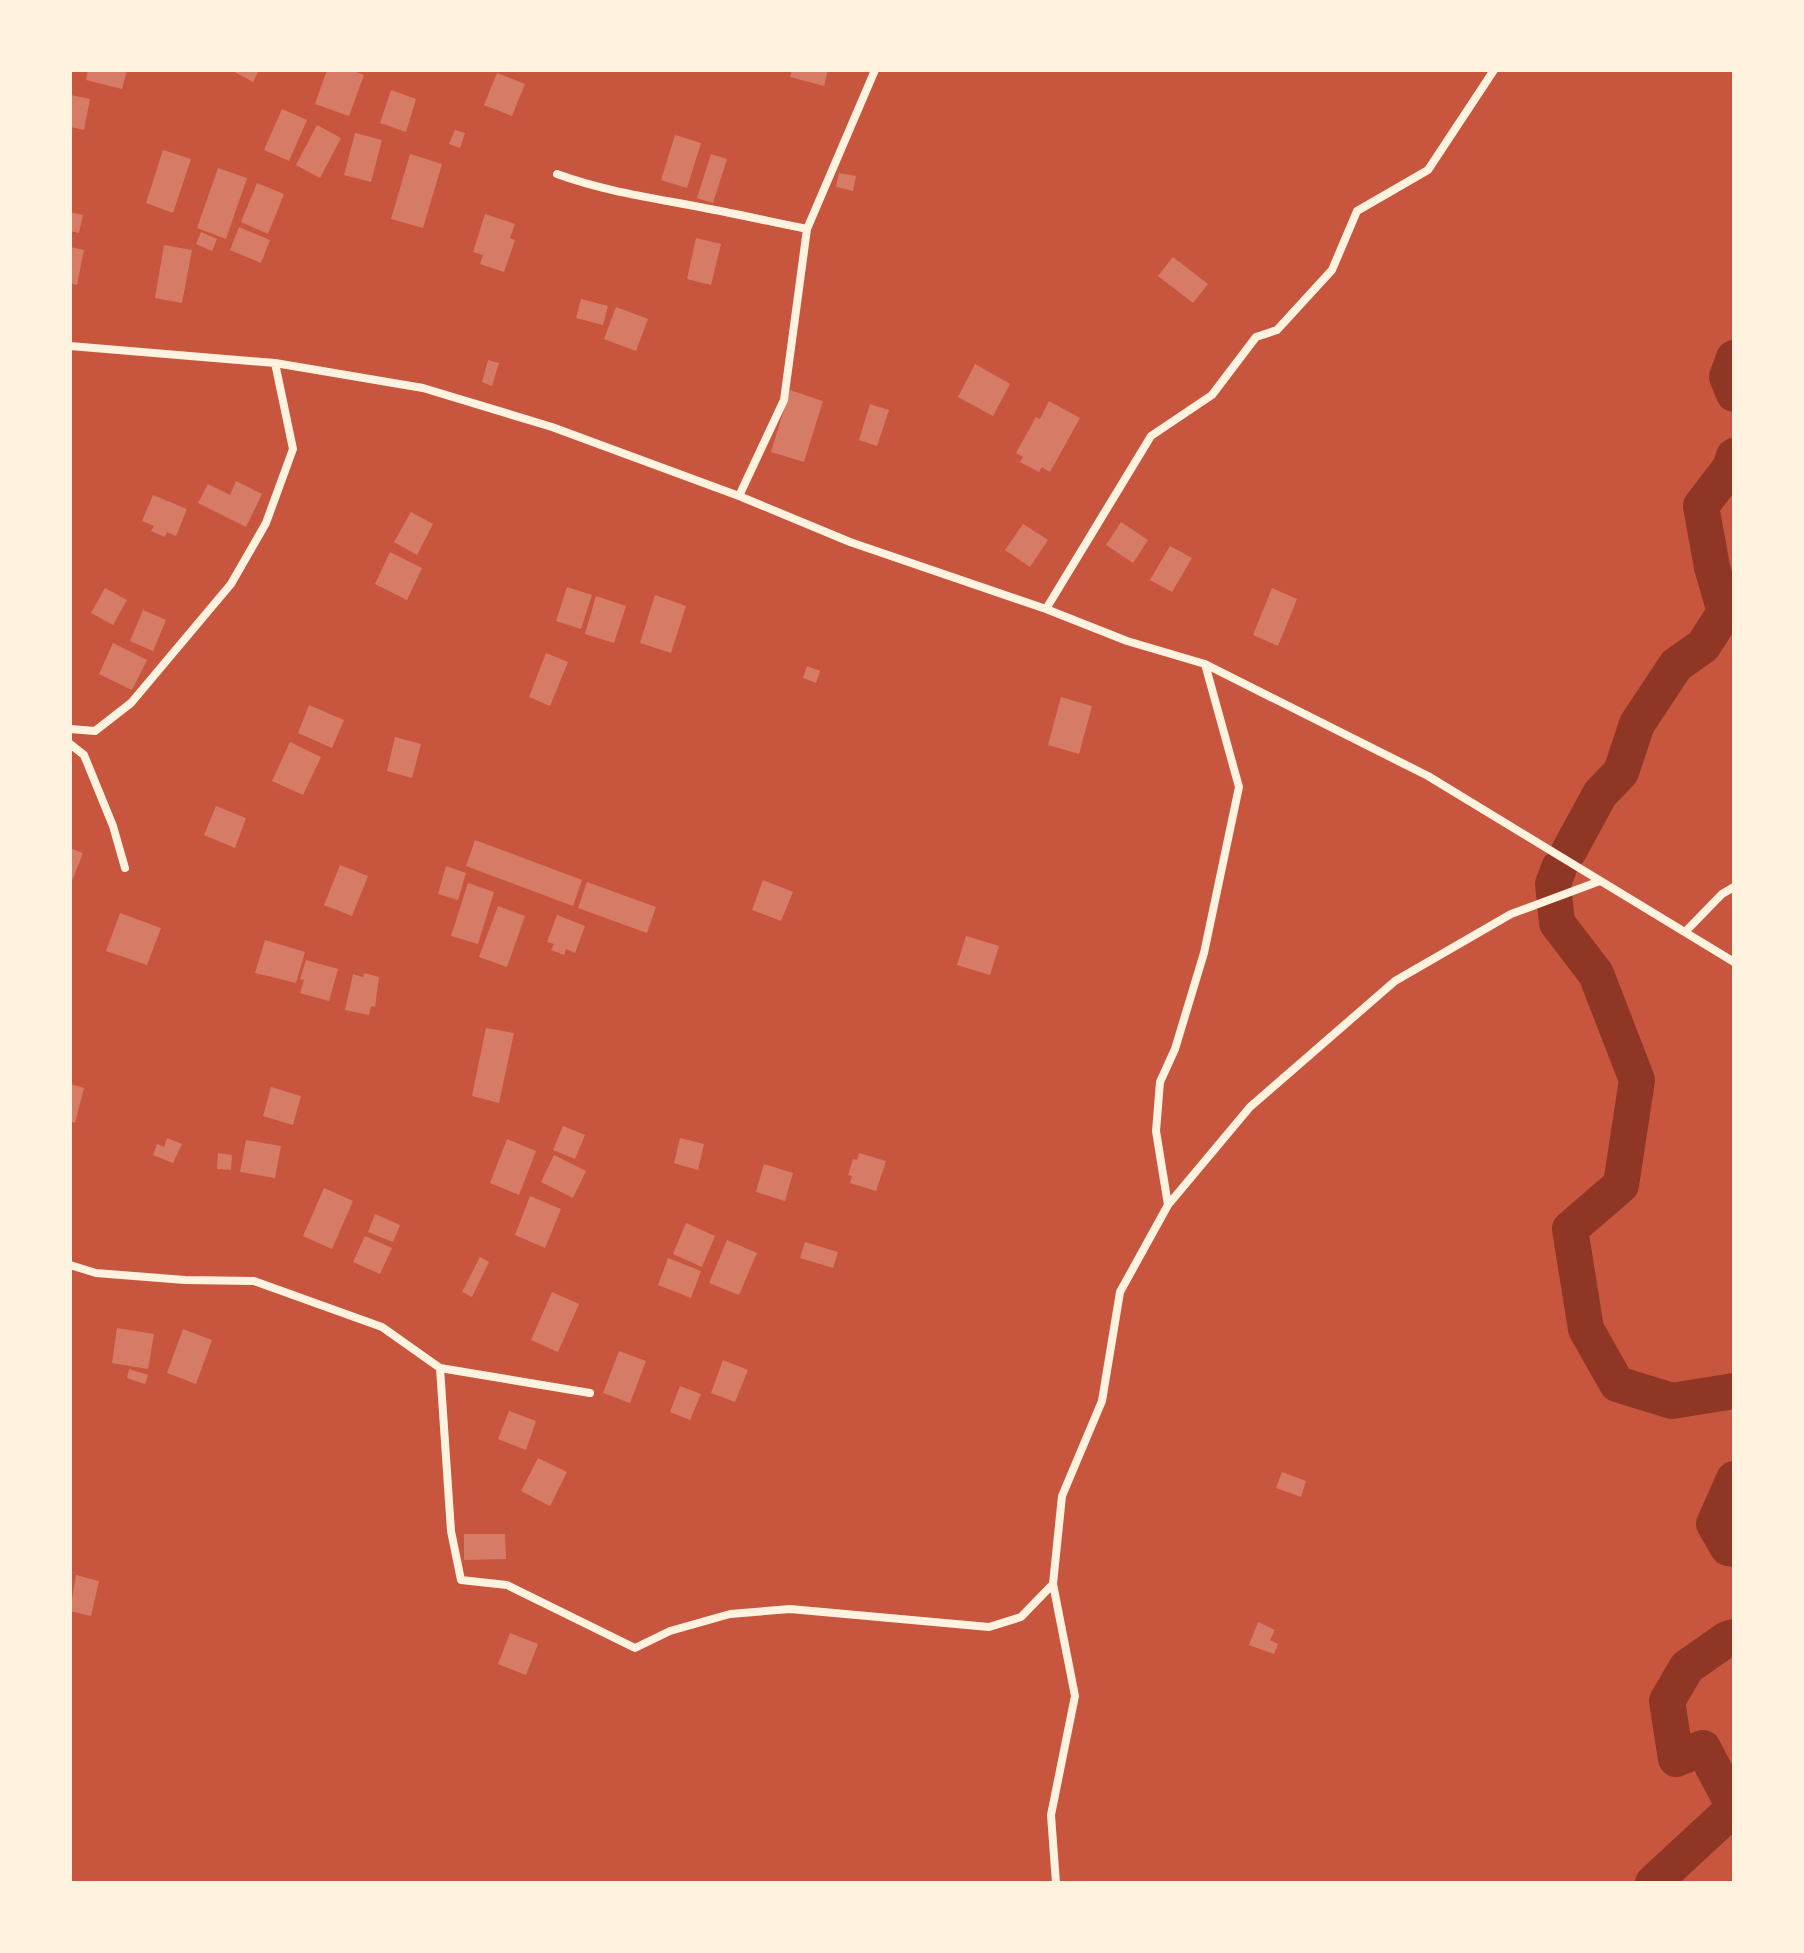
<svg xmlns="http://www.w3.org/2000/svg" width="1804" height="1953" font-family="Rubik,sans-serif">
	<style>
		.lines { fill: none; stroke-linecap: round; stroke-linejoin: round }
		.river { stroke: #8f3625; stroke-width: 36 }
		.building { fill: #d67c66 }
		.minor { stroke: #fff3e0; stroke-width: 8 }
	</style>
	<rect width="100%" height="100%" fill="#c8553d"/>
	<g class="lines">
		<path class="river" d="M1734,358l-7,19 7,17
			M1569,851l31,-57 21,-22 16,-48 39,-59 27,-19 22,-34 -13,-45 -11,-61 29,-38 4,-12
			M1559,868l-6,16 4,39 39,51 41,106 -16,105 -51,44 16,100 31,55 55,17 62,-10
			M1734,1479l-20,45 14,24 6,1
			M1734,1637l-7,2 -40,28 -20,34 9,58 27,-11 31,59
			M1653,1883l81,-75"/>
	</g>
	<path class="building" d="M88,70h39l-5,19 -36,-9z
		M231,70h28l-6,12z
		M327,70h24l13,5 -15,41 -34,-12z
		M792,70h36l-4,16 -34,-9z
		M497,73l28,11 -13,32 -28,-11z
		M391,90l25,9 -10,33 -26,-9z
		M70,95l20,4 -6,31 -14,-3z
		M282,109l25,11 -18,41 -25,-11z
		M317,125l24,13 -21,40 -24,-13z
		M455,130l10,3 -5,15 -11,-4z
		M355,133l27,7 -11,42 -27,-7z
		M675,135l26,8 -14,45 -26,-8z
		M163,150l28,9 -18,54 -27,-10z
		M410,154l32,10 -19,64 -32,-9z
		M711,154l16,5 -14,44 -16,-5z
		M218,168l29,10 -21,61 -29,-11z
		M839,173l17,3 -3,15 -17,-4z
		M257,183l27,11 -16,40 -27,-12z
		M70,212l13,3 -4,18 -9,-2z
		M485,214l30,10 -5,14 5,2 -11,32 -24,-8 3,-9 -10,-3z
		M239,227l31,13 -9,23 -31,-13z
		M201,232l16,7 -5,12 -16,-7z
		M696,238l25,6 -10,41 -24,-6z
		M164,245l28,5 -10,53 -27,-5z
		M70,247l14,3 -7,35 -7,-2z
		M1173,257l35,27 -15,19 -35,-27z
		M581,299l27,7 -5,19 -27,-7z
		M616,307l32,12 -12,32 -32,-12z
		M488,360l11,3 -7,23 -10,-4z
		M975,364l35,20 -17,32 -35,-19z
		M790,390l33,11 -19,61 -33,-10z
		M1049,401l31,17 -30,54 -8,-5 -3,5 -19,-10 3,-5 -7,-4 20,-36 4,2z
		M870,404l19,6 -12,36 -18,-6z
		M236,481l26,13 -16,33 -48,-24 10,-19 22,11z
		M153,495l34,14 -11,27 -9,-4 -2,5 -14,-6 3,-5 -12,-5z
		M411,512l22,12 -16,31 -23,-13z
		M1121,522l27,18 -15,23 -27,-18z
		M1023,524l25,16 -18,27 -25,-17z
		M1170,546l22,12 -20,34 -22,-12z
		M390,552l32,16 -15,32 -32,-16z
		M567,587l25,8 -11,34 -25,-8z
		M105,588l22,12 -14,25 -22,-12z
		M1272,588l25,11 -19,47 -25,-11z
		M655,595l31,11 -15,47 -31,-10z
		M596,596l30,10 -12,37 -29,-9z
		M143,610l23,10 -13,31 -23,-10z
		M113,643l34,17 -15,30 -33,-16z
		M546,653l22,9 -18,44 -21,-9z
		M807,666l13,5 -4,12 -13,-5z
		M1061,697l31,9 -13,48 -31,-9z
		M309,705l35,15 -12,28 -34,-15z
		M395,737l26,7 -9,34 -25,-7z
		M290,742l31,15 -18,38 -31,-14z
		M216,806l30,12 -11,30 -31,-13z
		M475,840l107,40 -9,26 -107,-40z
		M70,848l13,5 -13,33z
		M340,865l28,11 -16,40 -28,-11z
		M446,866l20,7 -8,27 -20,-6z
		M763,880l30,12 -12,29 -29,-11z
		M587,882l69,25 -9,26 -69,-25z
		M468,883l26,9 -16,52 -27,-8z
		M498,906l27,10 -18,51 -28,-10z
		M120,913l41,15 -14,37 -41,-14z
		M557,915l28,11 -10,27 -9,-4 -2,6 -13,-5 3,-6 -7,-2z
		M966,936l33,10 -9,29 -33,-10z
		M265,940l40,12 -9,31 -41,-10z
		M306,960l32,9 -9,32 -29,-8 4,-13 -4,-1z
		M364,973l15,4 -4,30 -4,-1 -2,9 -24,-5 8,-36 10,3z
		M486,1028l28,5 -15,70 -27,-7z
		M70,1084l14,4 -9,35 -5,-2z
		M271,1087l30,9 -8,29 -30,-9z
		M563,1126l22,9 -10,24 -22,-9z
		M167,1138l15,6 -9,19 -20,-8 4,-11 7,3z
		M680,1138l24,6 -6,26 -24,-7z
		M507,1139l29,12 -17,44 -29,-12z
		M246,1140l35,6 -6,32 -35,-6z
		M218,1153l14,2 -1,15 -14,-1z
		M859,1153l27,8 -10,30 -26,-8 2,-7 -4,-1 5,-16 4,1z
		M554,1155l32,16 -13,27 -32,-16z
		M764,1164l29,9 -8,28 -29,-9z
		M324,1188l29,13 -21,48 -29,-13z
		M530,1196l31,13 -16,39 -30,-13z
		M375,1214l25,11 -7,17 -25,-10z
		M686,1223l29,13 -13,31 -29,-13z
		M365,1236l27,12 -12,26 -27,-12z
		M727,1240l30,13 -18,42 -30,-12z
		M805,1242l33,10 -5,16 -33,-10z
		M480,1257l9,5 -17,35 -10,-5z
		M668,1258l33,13 -10,27 -33,-13z
		M552,1292l27,12 -21,48 -27,-12z
		M117,1328l37,6 -6,35 -36,-6z
		M183,1329l29,11 -16,44 -29,-11z
		M619,1351l27,10 -16,42 -27,-10z
		M723,1360l25,10 -13,32 -24,-9z
		M129,1369l19,6 -3,9 -18,-6z
		M680,1386l21,8 -11,26 -20,-8z
		M509,1411l27,10 -10,29 -28,-11z
		M538,1458l29,14 -17,34 -29,-15z
		M1282,1472l24,9 -5,16 -25,-9z
		M464,1534h41l1,25 -42,1z
		M76,1575l23,6 -8,35 -21,-5z
		M1258,1622l17,8 -5,10 8,4 -4,10 -25,-9z
		M510,1633l28,11 -12,31 -28,-11z"/>
	<g class="lines">
		<path class="minor" d="M557,174c52,19 104,25 158,36 31,6 62,13 92,19
			M70,346l205,17 148,25 129,39 187,69 111,46 196,67 81,32 78,23 223,112 306,186
			M739,496l45,-96 23,-171 68,-159
			M1046,609l105,-173 61,-41 44,-58 21,-7 55,-60 25,-59 71,-41 66,-100
			M70,729l25,2 36,-28 100,-119 35,-61 27,-74 -18,-86
			M70,744l14,11 29,71 12,42
			M1685,932l37,-38 12,-7
			M1168,1205l82,-98 145,-126 116,-67 89,-33
			M70,1265l26,8 89,7 69,1 128,46 58,41 150,25
			M440,1368l11,163 10,49 46,5 128,63 35,-17 60,-17 60,-5 199,18 32,-10 32,-33
			M1056,1883l-5,-68 24,-119 -22,-112 9,-88 40,-95 18,-109 48,-87 -12,-74 4,-49 15,-33 29,-96 35,-166 -34,-123"/>
	</g>
	<rect width="1804" height="1953" fill="none" stroke="#fff3e0" stroke-width="144"/>
</svg>
